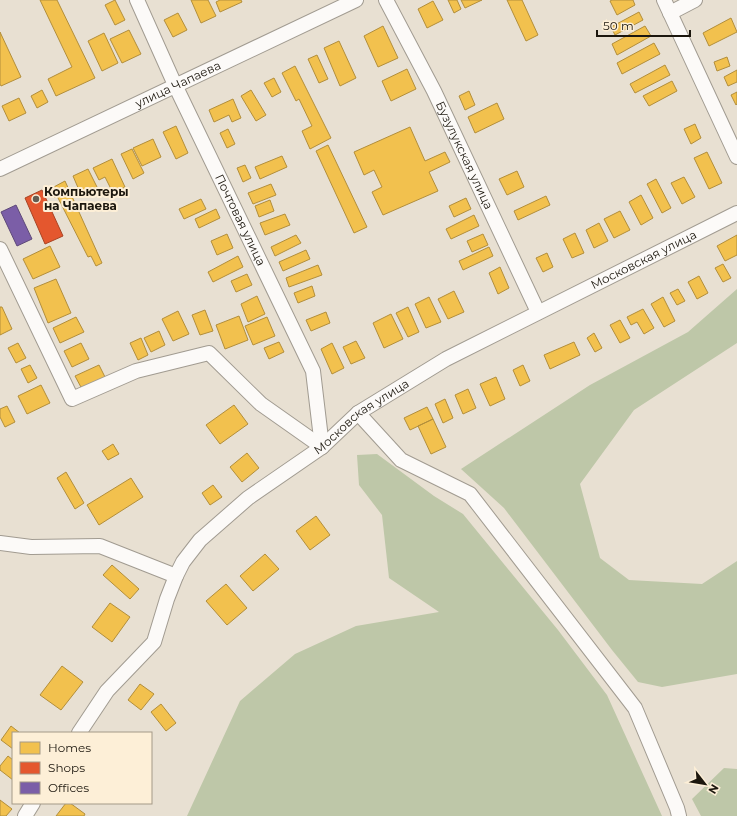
<svg xmlns="http://www.w3.org/2000/svg" width="737" height="816" font-family="Montserrat,sans-serif">
	<style>
		.forest { fill: #bec7a8 }
		.homes { fill: #f2c14e; stroke: #b28e3b }
		.shops { fill: #e4572e; stroke: #a84424 }
		.offices { fill: #7b5ea7; stroke: #5e4979 }
		.lines { fill: none; stroke-linecap: round; stroke-linejoin: round }
		.minor-casing { stroke: #a19b91; stroke-width: 16 }
		.minor { stroke: #fcfaf8; stroke-width: 14 }
		.poi-dot { fill: #635d53; stroke: #fdefd7; stroke-width: 1.5 }
		.labels { text-anchor: middle; stroke-width: 4; stroke-linejoin: round; paint-order: stroke }
		.street-label { font-size: 12px; fill: #1c170e; stroke: #fdefd7 }
		.poi-label { font-size: 12px; font-weight: bold; fill: #1c170e; stroke: #fdefd7; text-anchor: start }
	</style>
	<rect width="100%" height="100%" fill="#e8e0d2"/>
	<path class="forest" d="M737,289v54l-103,67 -54,74 20,74 29,22 73,4 35,-23v113l-75,13 -24,-5 -26,-32 -108,-142 -43,-39 129,-84 98,-53z
		M377,454l57,42 29,18 95,116 49,65 55,121h-475l53,-115 55,-47 61,-28 83,-14 -50,-34 -7,-63 -23,-30 -2,-30z
		M724,768l13,1v47h-36l-9,-17z"/>
	<path class="homes" d="M40,0h17l38,78 -39,18 -8,-17 24,-12z
		M115,0l10,20 -10,5 -10,-20z
		M191,0h17l8,16 -15,7z
		M220,0h21l1,2 -22,10 -4,-10z
		M448,0h9l4,9 -7,4z
		M461,0h21l-17,8z
		M507,0h15l16,35 -12,6z
		M612,0h21l2,5 -18,10 -7,-14z
		M433,1l10,19 -16,8 -9,-19z
		M639,12l4,8 -28,15 -4,-8z
		M178,13l9,17 -14,7 -9,-17z
		M731,18l6,14 -28,14 -6,-13z
		M383,26l15,32 -20,9 -14,-31z
		M645,26l6,10 -34,19 -5,-11z
		M129,30l12,24 -19,9 -12,-24z
		M0,32l21,45 -20,9 -1,-2z
		M104,33l14,30 -16,8 -14,-30z
		M339,41l17,37 -16,8 -16,-38z
		M654,43l6,11 -38,20 -5,-11z
		M317,55l11,24 -9,4 -11,-24z
		M727,57l3,9 -13,5 -3,-9z
		M665,65l5,10 -35,18 -5,-9z
		M295,66l36,72 -21,11 -8,-18 10,-5 -13,-27 -3,2 -14,-28z
		M407,69l9,20 -25,12 -9,-20z
		M737,70v12l-9,4 -4,-9z
		M274,78l7,14 -9,5 -8,-14z
		M672,81l5,10 -28,15 -6,-10z
		M42,90l6,12 -11,6 -6,-12z
		M251,90l15,25 -10,6 -15,-25z
		M469,91l6,14 -10,5 -6,-14z
		M737,92v12l-1,1 -5,-10z
		M19,98l7,15 -17,8 -7,-15z
		M233,99l8,19 -9,4 -3,-7 -15,7 -5,-12z
		M497,103l7,16 -29,14 -7,-16z
		M695,124l6,14 -10,6 -7,-15z
		M176,126l12,27 -12,6 -13,-27z
		M410,127l15,34 20,-9 5,10 -21,10 9,19 -55,24 -11,-23 10,-5 -8,-17 -10,5 -10,-23z
		M228,129l7,15 -8,4 -7,-15z
		M153,139l8,18 -19,9 -9,-18z
		M328,145l39,82 -13,6 -38,-82z
		M132,149l12,24 -11,6 -12,-25z
		M707,152l15,31 -13,6 -15,-31z
		M282,156l5,11 -27,12 -5,-12z
		M112,159l13,28 -12,6 -8,-16 -6,3 -6,-12z
		M245,165l6,13 -8,4 -6,-14z
		M88,169l10,20 -16,8 -9,-21z
		M517,171l7,16 -17,8 -8,-16z
		M684,177l11,20 -13,7 -11,-21z
		M656,179l15,29 -9,5 -15,-29z
		M65,181l37,82 -6,3 -5,-10 -3,1 -31,-61 -2,2 -5,-9z
		M271,184l5,11 -23,9 -5,-11z
		M641,195l12,23 -12,7 -12,-23z
		M546,196l4,9 -32,15 -4,-9z
		M466,198l5,11 -17,8 -5,-11z
		M201,199l5,10 -22,10 -5,-10z
		M270,200l4,11 -15,6 -4,-11z
		M216,209l4,9 -21,10 -4,-9z
		M620,211l10,19 -16,8 -10,-19z
		M285,214l5,11 -25,10 -5,-12z
		M474,215l5,11 -28,13 -5,-10z
		M599,223l9,18 -14,7 -8,-18z
		M575,233l9,20 -12,5 -9,-19z
		M227,234l6,14 -16,7 -6,-14z
		M483,234l5,11 -16,7 -5,-11z
		M296,235l5,8 -26,13 -4,-9z
		M737,235v20l-12,6 -8,-15z
		M50,246l10,21 -27,12 -10,-20z
		M489,247l4,9 -30,14 -4,-9z
		M306,250l4,9 -27,12 -4,-9z
		M547,253l6,14 -10,5 -7,-14z
		M238,256l5,11 -30,15 -5,-10z
		M723,264l8,14 -8,4 -8,-14z
		M318,265l4,10 -33,12 -3,-9z
		M500,267l9,21 -11,6 -9,-21z
		M247,274l5,11 -16,7 -5,-11z
		M699,276l9,17 -11,6 -9,-17z
		M56,279l15,34 -23,10 -14,-35z
		M312,286l3,10 -17,7 -4,-10z
		M678,289l7,12 -8,4 -7,-12z
		M454,291l10,21 -16,7 -10,-20z
		M257,296l8,18 -17,8 -7,-18z
		M429,297l12,25 -15,6 -11,-24z
		M663,297l12,24 -11,6 -13,-23z
		M0,307h2l10,22 -12,6z
		M408,307l11,25 -11,5 -12,-24z
		M643,309l11,19 -10,6 -7,-12 -6,3 -4,-8z
		M205,310l8,21 -13,4 -8,-20z
		M178,311l11,23 -16,7 -11,-22z
		M326,312l4,11 -19,8 -5,-11z
		M391,314l12,25 -19,9 -11,-25z
		M239,316l9,24 -23,9 -9,-24z
		M76,317l8,15 -24,11 -7,-15z
		M267,317l8,19 -22,9 -8,-19z
		M620,320l10,18 -10,5 -10,-18z
		M159,331l6,14 -14,7 -7,-14z
		M594,333l8,15 -7,4 -8,-14z
		M141,338l7,17 -10,5 -8,-17z
		M356,341l9,17 -14,6 -8,-17z
		M279,342l5,10 -15,7 -5,-11z
		M574,342l6,13 -30,14 -6,-14z
		M18,343l8,15 -10,5 -8,-15z
		M81,343l8,16 -17,8 -8,-16z
		M332,343l12,25 -12,6 -11,-25z
		M30,365l7,13 -9,5 -7,-14z
		M99,365l6,12 -23,12 -7,-13z
		M523,365l7,16 -10,5 -7,-16z
		M496,377l9,22 -15,7 -10,-22z
		M41,385l9,18 -23,11 -9,-18z
		M468,389l8,19 -13,6 -8,-19z
		M445,399l8,19 -10,5 -8,-19z
		M234,405l14,19 -28,20 -14,-19z
		M7,406l8,16 -10,5 -5,-10v-8z
		M427,407l6,12 -23,11 -6,-12z
		M433,419l13,28 -15,7 -13,-28z
		M113,444l6,10 -11,6 -6,-9z
		M247,453l12,15 -17,14 -12,-15z
		M66,472l18,31 -9,6 -18,-31z
		M131,478l12,19 -44,28 -12,-20z
		M213,485l9,12 -12,8 -8,-12z
		M316,516l14,19 -20,15 -14,-19z
		M265,554l14,15 -26,22 -13,-15z
		M112,565l27,24 -9,10 -27,-24z
		M226,584l21,24 -20,17 -21,-24z
		M110,603l20,14 -18,25 -20,-15z
		M62,666l21,16 -22,28 -21,-15z
		M140,684l14,10 -13,16 -13,-10z
		M161,704l15,19 -10,8 -15,-19z
		M11,726l9,7h-7v16l-12,-9z
		M8,756l5,4v20l-13,-10v-4z
		M0,800l12,9 -6,7h-6z
		M66,803h4l15,11 -1,2h-28z"/>
	<path class="shops" d="M42,190l21,46 -18,8 -20,-46z"/>
	<path class="offices" d="M16,205l16,34 -15,7 -16,-34z"/>
	<g class="lines">
		<defs>
			<g id="minor">
				<path id="s1" d="M137,0l38,85 138,286 9,76"/>
				<path id="s2" d="M386,0l48,91 104,221"/>
				<path d="M664,0l73,157"/>
				<path d="M670,13l25,-13"/>
				<path id="s3" d="M0,169l356,-169"/>
				<path d="M0,249l72,150 64,-28 73,-18 52,51 61,43"/>
				<path d="M358,413l43,47 69,34 165,214 42,100 2,8"/>
				<path d="M0,543l31,4 69,-1 76,30"/>
				<path id="s4" d="M79,733l28,-42 47,-49 13,-43 9,-23 7,-14 17,-22 48,-42 74,-51 36,-34 88,-54 291,-146"/>
				<path d="M25,816l8,-13"/>
			</g>
		</defs>
		<use href="#minor" class="minor-casing"/>
		<use href="#minor" class="minor"/>
	</g>
	<circle class="poi-dot" cx="36" cy="199" r="4"/>
	<g class="labels">
		<g class="street-label">
			<text dy="4" stroke="none"><textPath href="#s3" startOffset="197">улица Чапаева</textPath></text>
			<text dy="4" stroke="none"><textPath href="#s2" startOffset="174">Бузулукская улица</textPath></text>
			<text dy="4" stroke="none"><textPath href="#s1" startOffset="243">Почтовая улица</textPath></text>
			<text dy="4" stroke="none"><textPath href="#s4" startOffset="759">Московская улица</textPath></text>
			<text dy="4" stroke="none"><textPath href="#s4" startOffset="435">Московская улица</textPath></text>
		</g>
		<g class="poi-label">
			<text x="44" y="196">Компьютеры<tspan x="44" dy="14">на Чапаева</tspan></text>
		</g>
	</g>
	<rect x="12" y="732" width="140" height="72" fill="#fdefd7" stroke="#a39987"/>
	<rect x="20" y="742" width="20" height="12" fill="#f2c14e" stroke="#a39987"/>
	<text x="48" y="752" font-size="12" fill="#1c170e">Homes</text>
	<rect x="20" y="762" width="20" height="12" fill="#e4572e" stroke="#a39987"/>
	<text x="48" y="772" font-size="12" fill="#1c170e">Shops</text>
	<rect x="20" y="782" width="20" height="12" fill="#7b5ea7" stroke="#a39987"/>
	<text x="48" y="792" font-size="12" fill="#1c170e">Offices</text>
	<g transform="translate(705 784) rotate(121)" stroke="#fdefd7" stroke-width="3" paint-order="stroke">
	<path d="M0-3L7 15L0 10L-7 15Z" fill="#1c170e"/>
	<text y="-6" font-size="11" font-weight="bold" text-anchor="middle" fill="#1c170e">N</text>
	</g>
	<path d="M597 30v6h93v-6" fill="none" stroke="#1c170e" stroke-width="2"/>
	<text x="603" y="30" font-size="12" fill="#1c170e" stroke="#fdefd7" stroke-width="3" paint-order="stroke">50 m</text>
</svg>
